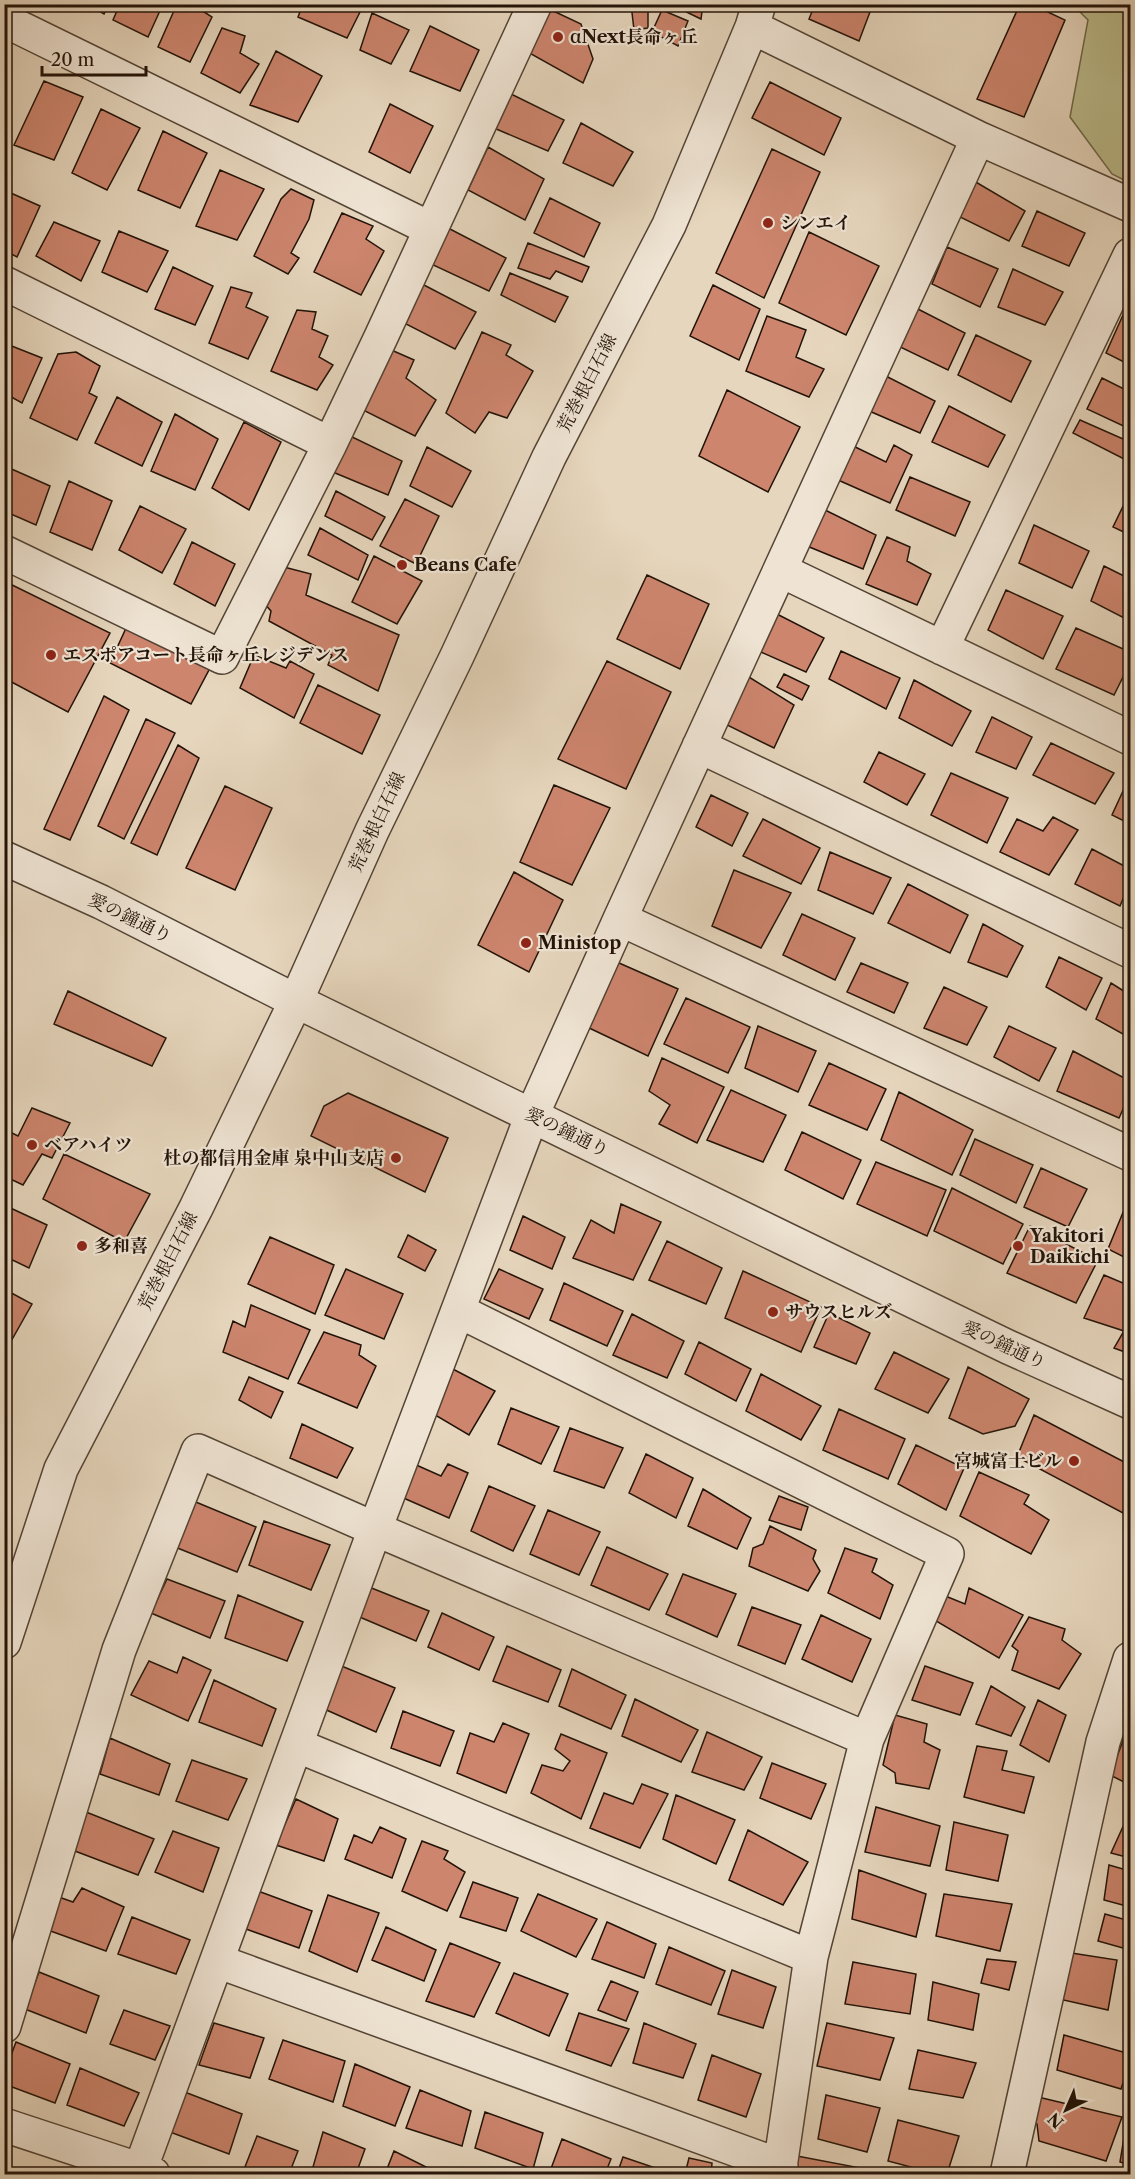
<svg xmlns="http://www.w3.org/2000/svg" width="1135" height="2179" font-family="'Libre Caslon Text','Noto Serif JP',serif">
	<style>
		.green { fill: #bcbc8d; stroke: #6f684a; stroke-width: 1.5 }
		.building { fill: #cd856e; stroke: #221308; stroke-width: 1.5 }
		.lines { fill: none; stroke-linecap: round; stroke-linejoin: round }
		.minor-casing { stroke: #534435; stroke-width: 36 }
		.minor { stroke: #efe4d4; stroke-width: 33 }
		.poi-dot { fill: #8f2418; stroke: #efe4d4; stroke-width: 2 }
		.labels { text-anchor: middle; stroke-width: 4.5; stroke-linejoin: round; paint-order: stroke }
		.poi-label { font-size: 18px; font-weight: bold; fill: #221308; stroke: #efe4d4; text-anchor: start }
		.street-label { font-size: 18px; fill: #221308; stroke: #efe4d4 }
	</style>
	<rect width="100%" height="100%" fill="#e6d6bd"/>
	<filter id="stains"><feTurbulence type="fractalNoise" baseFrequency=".00333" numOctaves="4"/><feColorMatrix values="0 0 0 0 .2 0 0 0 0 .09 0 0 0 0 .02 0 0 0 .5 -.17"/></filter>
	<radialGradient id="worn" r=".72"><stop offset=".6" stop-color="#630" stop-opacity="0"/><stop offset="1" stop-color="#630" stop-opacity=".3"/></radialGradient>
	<path class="green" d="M1073,5h57v178l-18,-9 -42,-57 18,-97z"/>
	<path class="building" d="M87,4h22l-5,10z
		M120,4h43l-15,33 -35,-17z
		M177,4h15l20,13 -22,45 -32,-15z
		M303,4h61l-17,34 -49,-21z
		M631,4h17v24l-14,2z
		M670,4h33l-2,15z
		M815,4h58l-14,37 -50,-22z
		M1020,4h11l34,16 -41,97 -47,-18z
		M547,8l34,16 12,35 -10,24 -59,-33z
		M662,10l26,11 -10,25 -26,-14z
		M372,13l37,17 -18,34 -31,-14z
		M430,26l49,24 -19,41 -50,-20z
		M222,28l23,8 -5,17 19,11 -19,29 -39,-20z
		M276,51l46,25 -24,46 -48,-17z
		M44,81l39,16 -29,63 -40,-15z
		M770,82l71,36 -17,37 -72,-37z
		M509,93l55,27 -16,31 -54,-23z
		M390,104l43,22 -23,47 -41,-21z
		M101,109l39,19 -33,62 -35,-17z
		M581,123l52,29 -20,34 -50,-23z
		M163,131l44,22 -27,55 -42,-18z
		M488,147l56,32 -19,41 -57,-30z
		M772,149l48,23 -56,126 -48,-25z
		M220,170l44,19 -27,51 -41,-14z
		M974,181l51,30 -16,30 -49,-24z
		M291,189l23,11 -5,19 -18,34 8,5 -11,16 -34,-18 27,-57z
		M4,190l36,16 -23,51 -13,-7z
		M550,198l50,25 -16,34 -50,-24z
		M1037,211l48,22 -16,33 -47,-20z
		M342,213l31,13 -7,13 18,12 -23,44 -47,-23z
		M54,222l46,19 -19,40 -45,-25z
		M448,228l58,30 -17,33 -58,-27z
		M119,231l49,20 -21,41 -45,-20z
		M809,232l70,34 -33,69 -67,-32z
		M528,243l61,24 -7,15 -26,-11 -6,8 -32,-11z
		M947,247l51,22 -18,38 -48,-23z
		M173,267l40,19 -18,39 -40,-16z
		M1013,269l50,23 -18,33 -47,-18z
		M510,273l58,24 -13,25 -54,-27z
		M422,284l54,28 -21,37 -51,-26z
		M713,285l47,24 -21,51 -49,-24z
		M231,287l21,6 -6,14 22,10 -20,42 -39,-16z
		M914,307l51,26 -17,37 -52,-25z
		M297,310l19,2 -4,17 16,7 -9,21 14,8 -16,25 -46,-19z
		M1123,315l7,4v46l-24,-12z
		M767,316l39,14 -10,27 28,12 -15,28 -63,-26z
		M482,332l29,13 -5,10 27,16 -26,47 -18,-6 -14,21 -29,-20z
		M976,335l55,26 -20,41 -53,-27z
		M4,343l38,15 -20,45 -18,-10z
		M389,349l25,11 -8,18 30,22 -21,36 -58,-29z
		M76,352l24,14 -11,27 8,4 -20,43 -47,-22 28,-64z
		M876,371l59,30 -15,32 -60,-26z
		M1102,378l28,14v37l-43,-20z
		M727,390l73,37 -32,65 -69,-36z
		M117,397l45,25 -20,44 -47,-23z
		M949,406l56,29 -17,32 -56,-25z
		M175,414l43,25 -23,51 -44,-19z
		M1080,420l50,22v20l-57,-29z
		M244,422l37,20 -32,68 -37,-22z
		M346,434l56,27 -14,34 -60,-25z
		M845,442l41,20 8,-17 18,10 -22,48 -61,-27z
		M427,447l44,24 -19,36 -42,-21z
		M7,467l43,19 -14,39 -32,-14v-38z
		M910,477l60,25 -15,34 -59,-26z
		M69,481l43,20 -20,49 -42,-18z
		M336,491l49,26 -13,23 -47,-24z
		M1128,496l2,1v38l-17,-8z
		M405,499l34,17 -23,48 -36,-18z
		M140,506l46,23 -24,44 -43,-23z
		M823,509l53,26 -13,34 -56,-23z
		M1034,525l55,26 -17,37 -53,-25z
		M320,528l48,27 -10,25 -50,-25z
		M887,537l23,10 -3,14 24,13 -14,31 -51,-21z
		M192,542l43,22 -20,42 -41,-22z
		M374,556l48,25 -25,43 -45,-22z
		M280,566l31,8 -5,21 93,40 -21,56 -50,-26 4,-10 -63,-34 2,-10 -8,-9z
		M1104,566l26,13v42l-39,-20z
		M647,575l62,29 -29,65 -63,-30z
		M4,581l106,52 -42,79 -64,-34z
		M1006,590l57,26 -20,43 -55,-29z
		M769,610l55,28 -18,34 -52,-23z
		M127,626l83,42 -19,36 -81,-41z
		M1076,628l54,24v11l-16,32 -58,-26z
		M841,651l59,27 -14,31 -57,-30z
		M254,655l32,13 4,-7 24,13 -20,44 -54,-30z
		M607,661l64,31 -45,97 -68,-30z
		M744,674l50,31 -20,43 -53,-26z
		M784,674l25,12 -7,14 -25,-13z
		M914,680l57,31 -19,35 -53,-28z
		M318,685l62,30 -18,39 -62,-31z
		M104,696l25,14 -59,130 -26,-11z
		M992,717l40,20 -16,32 -40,-17z
		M146,719l29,14 -51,106 -26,-13z
		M1051,743l63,30 -19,31 -62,-29z
		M178,745l21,13 -42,97 -26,-12z
		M879,752l46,22 -18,31 -43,-23z
		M951,773l57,25 -21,45 -56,-28z
		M1129,778l1,1v45l-18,-9z
		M554,785l56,23 -38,77 -52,-23z
		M225,786l47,22 -37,82 -49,-22z
		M711,795l37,18 -16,33 -36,-19z
		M1053,817l25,13 -29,45 -49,-23 17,-33 26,12z
		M763,819l57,29 -19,36 -58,-28z
		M1092,849l38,20v13l-10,24 -45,-22z
		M830,852l61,26 -18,36 -55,-24z
		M734,870l57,23 -30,55 -49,-22z
		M514,872l49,28 -34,72 -51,-27z
		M908,884l60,31 -18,38 -62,-30z
		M802,914l53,24 -20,42 -52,-25z
		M983,924l40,22 -16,31 -39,-15z
		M1059,957l43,21 -16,32 -40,-23z
		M610,959l68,30 -30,67 -63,-30z
		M861,963l47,20 -14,30 -47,-21z
		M1111,983l19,12v43l-34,-19z
		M944,987l43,20 -20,38 -43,-17z
		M68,991l98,47 -14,28 -98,-42z
		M686,998l64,29 -22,46 -64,-29z
		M758,1026l58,25 -18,41 -53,-24z
		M1009,1026l47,22 -17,33 -45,-24z
		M1073,1051l57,30v13l-11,24 -62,-27z
		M662,1058l62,29 -27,56 -38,-19 11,-19 -21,-14z
		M829,1063l57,26 -19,41 -58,-25z
		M731,1090l55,25 -23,47 -56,-22z
		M899,1092l74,38 -21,45 -71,-35z
		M348,1093l100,45 -23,54 -114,-56 13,-30z
		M32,1108l38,15 -18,35 -10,-4 -19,31 -19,-9v-43l2,-3 12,6z
		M802,1132l59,28 -18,39 -58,-29z
		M975,1139l58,26 -17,38 -56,-28z
		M64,1154l86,40 -26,48 -81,-43z
		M876,1162l70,28 -19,46 -70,-32z
		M1041,1168l46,21 -19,38 -44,-20z
		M952,1188l71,36 -20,40 -69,-33z
		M621,1204l40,18 -28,58 -60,-22 18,-38 23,13z
		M4,1205l43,20 -18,43 -25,-12z
		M1124,1210l6,3v47l-22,-11z
		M523,1216l42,21 -13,32 -42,-19z
		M1030,1226l68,34 -22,43 -69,-30z
		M408,1235l28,15 -11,21 -27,-14z
		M270,1237l64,28 -19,49 -67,-30z
		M667,1241l55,27 -16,36 -57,-24z
		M346,1269l57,25 -19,45 -59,-24z
		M499,1269l44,20 -14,30 -45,-20z
		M743,1271l78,36 -20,45 -76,-34z
		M1104,1275l26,11v68l-16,-6 10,-17 -40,-13z
		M564,1283l59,28 -16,35 -57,-26z
		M4,1289l28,15 -22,39 -6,-3z
		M251,1305l59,25 -22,49 -65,-27 10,-31 12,6z
		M829,1313l41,20 -14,31 -42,-17z
		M632,1314l52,27 -17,37 -54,-23z
		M324,1332l37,13 -2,10 17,11 -19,42 -59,-25z
		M699,1342l52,27 -15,32 -51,-27z
		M894,1352l55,27 -21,34 -53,-24z
		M449,1367l46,24 -26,44 -39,-23z
		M968,1367l61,32 -14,27 -32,8 -34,-16z
		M761,1374l60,32 -20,34 -55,-29z
		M249,1377l34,15 -12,26 -32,-18z
		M511,1408l48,19 -18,37 -43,-20z
		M839,1409l66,30 -17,40 -65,-29z
		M1034,1415l96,50v32l-7,16 -106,-56z
		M302,1424l51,24 -16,30 -47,-20z
		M570,1428l53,20 -19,40 -50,-17z
		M916,1445l48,23 -18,42 -48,-26z
		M646,1454l47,24 -17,40 -47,-25z
		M414,1464l27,12 7,-12 20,9 -19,45 -50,-22z
		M979,1472l50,23 -5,9 25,16 -18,34 -71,-38z
		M489,1486l46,20 -22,45 -42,-20z
		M703,1489l48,29 -14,31 -49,-23z
		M779,1496l29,11 -7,23 -32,-10z
		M191,1500l65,27 -19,45 -62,-25z
		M548,1510l52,22 -21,43 -49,-21z
		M264,1521l66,24 -19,45 -62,-25z
		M770,1526l46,24 -3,9 7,12 -12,20 -59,-25 4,-18 10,-4z
		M607,1547l61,27 -19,36 -58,-25z
		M845,1548l32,11 -5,13 21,13 -13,34 -52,-26z
		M683,1574l53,20 -19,43 -51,-23z
		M167,1579l58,22 -15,37 -59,-25z
		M369,1587l60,24 -13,30 -61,-26z
		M969,1588l54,27 -24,43 -63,-37 7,-26 22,9z
		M238,1595l65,27 -16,39 -62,-23z
		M752,1607l49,18 -16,39 -47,-19z
		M442,1613l52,24 -15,33 -51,-23z
		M821,1615l50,24 -19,43 -50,-23z
		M1029,1617l36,12 -3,11 19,14 -22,35 -47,-19 6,-19 -6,-5z
		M507,1646l54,24 -13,32 -55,-21z
		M183,1657l28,13 -23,51 -57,-26 18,-34 28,12z
		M339,1665l56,23 -19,44 -54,-24z
		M925,1666l48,17 -13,32 -48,-15z
		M572,1669l54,26 -15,34 -52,-23z
		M214,1680l62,29 -14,37 -63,-24z
		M991,1686l34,21 -14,29 -35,-12z
		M635,1699l63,31 -17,32 -59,-26z
		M1038,1700l28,15 -17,47 -29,-17z
		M403,1711l51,20 -14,35 -49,-18z
		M895,1715l32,9 -3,18 16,8 -11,39 -33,-6 -1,-10 -12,-8z
		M503,1723l26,11 -23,59 -49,-20 13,-40 24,9z
		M707,1732l55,25 -18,33 -52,-18z
		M561,1734l46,19 -26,66 -50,-26 11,-28 21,6 7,-10 -15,-12z
		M110,1738l60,26 -11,31 -59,-21z
		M1124,1738l6,3v44l-20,-10z
		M977,1746l30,5 -5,19 32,7 -10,36 -60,-16z
		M192,1760l55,19 -19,41 -52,-19z
		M772,1763l54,21 -15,35 -51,-21z
		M642,1784l26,10 -28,54 -50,-20 14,-35 29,11z
		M676,1795l59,25 -19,44 -53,-25z
		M296,1799l42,20 -14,42 -48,-16z
		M876,1807l64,19 -10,40 -65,-14z
		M81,1810l73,29 -16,36 -71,-27z
		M1126,1820l4,2v36l-19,-5z
		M954,1822l54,13 -10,46 -52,-11z
		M380,1827l26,12 -14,39 -47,-19 9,-24 18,8z
		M748,1830l60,32 -25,43 -54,-25z
		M173,1831l46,17 -16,44 -48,-20z
		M422,1841l26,10 -4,8 21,13 -18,39 -45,-20z
		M1109,1865l21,6v36l-26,-7z
		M859,1870l67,24 -10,43 -64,-18z
		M473,1882l45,16 -12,33 -46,-14z
		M82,1888l42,19 -18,44 -61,-22 11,-33 17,6z
		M258,1891l54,20 -13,37 -53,-19z
		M538,1894l59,25 -21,38 -55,-26z
		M944,1894l68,10 -12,47 -64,-15z
		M328,1895l51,18 -22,59 -48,-21z
		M1105,1914l25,7v29l-32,-9z
		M132,1917l58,23 -14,34 -58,-20z
		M607,1922l49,22 -12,34 -52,-19z
		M386,1927l50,23 -12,31 -52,-21z
		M450,1943l50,20 -26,54 -48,-16z
		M669,1947l56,24 -14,34 -55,-21z
		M1065,1952l52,8 -9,50 -49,-11z
		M987,1959l29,3 -7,28 -28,-7z
		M853,1962l63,12 -6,40 -65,-10z
		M732,1970l44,17 -13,41 -45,-14z
		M39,1972l60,24 -13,37 -61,-24z
		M514,1973l54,21 -19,42 -53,-23z
		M611,1981l27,11 -12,29 -28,-11z
		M933,1982l46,12 -6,36 -45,-10z
		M124,2010l46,16 -15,34 -45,-16z
		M579,2013l50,16 -18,37 -45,-16z
		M214,2023l50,15 -14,40 -51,-13z
		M644,2023l52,21 -13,34 -50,-15z
		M827,2023l67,15 -14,42 -63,-14z
		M1064,2035l66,19v8l-9,27 -64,-19z
		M283,2040l62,21 -12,41 -64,-23z
		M16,2042l54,22 -15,39 -51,-19v-10z
		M918,2050l58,13 -13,35 -54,-9z
		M712,2055l49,19 -15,43 -48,-17z
		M355,2064l55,23 -15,39 -52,-20z
		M80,2068l59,25 -15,33 -57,-21z
		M420,2090l51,21 -9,35 -56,-18z
		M182,2091l60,23 -13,40 -59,-22z
		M826,2095l54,13 -13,44 -49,-13z
		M1038,2097l84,20 -16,44 -67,-20 -2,-17 -6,-2z
		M485,2112l58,21 -10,36 -58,-21z
		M1127,2119l3,1v45l-10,-3z
		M898,2120l61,16 -12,38h-10l-49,-13z
		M323,2132l42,17 -9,25h-45z
		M257,2136l41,15 -9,23h-38l-8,-2z
		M562,2139l49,20 -6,15h-56z
		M394,2151l44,22 -1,1h-52z
		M797,2156l74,14 -1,4h-76z
		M623,2157l50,17h-56z
		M689,2158l23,5 -1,11h-26z
		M4,2168l18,6h-18z"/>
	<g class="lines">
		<defs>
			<path id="minor" d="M4,20l427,209
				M752,27l226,111 152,67
				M4,283l326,161
				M4,552l218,105 108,-213 51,-107 154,-333
				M780,570l350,168
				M942,648l188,-393
				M699,746l431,205
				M4,858l97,44 195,99 489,238 223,108 122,55
				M620,919l510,235
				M459,1311l488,243 -80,185 -56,218 -32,217
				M4,1642l57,-173 135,-261 100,-207 76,-170 85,-175 92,-199 120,-232 83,-198 7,-23
				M296,1745l515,212
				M217,1961l564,205
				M4,2026l115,-376 79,-199 177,78 492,210
				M4,2125l149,49
				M140,2170l235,-641 157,-414 88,-196 358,-781
				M1007,2174l96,-432 27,-83"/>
		</defs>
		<use href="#minor" class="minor-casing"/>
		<use href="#minor" class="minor"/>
	</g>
	<g class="poi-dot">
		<circle cx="558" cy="37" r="6"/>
		<circle cx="768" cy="223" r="6"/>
		<circle cx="402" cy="565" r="6"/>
		<circle cx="51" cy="655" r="6"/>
		<circle cx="526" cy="943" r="6"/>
		<circle cx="32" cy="1145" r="6"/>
		<circle cx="396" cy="1158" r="6"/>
		<circle cx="82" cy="1246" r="6"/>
		<circle cx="1018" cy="1246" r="6"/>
		<circle cx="773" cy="1312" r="6"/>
		<circle cx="1074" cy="1461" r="6"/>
	</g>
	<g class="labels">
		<g class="poi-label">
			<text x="570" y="43">αNext長命ヶ丘</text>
			<text x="780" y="229">シンエイ</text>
			<text x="414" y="571">Beans Cafe</text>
			<text x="63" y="661">エスポアコート長命ヶ丘レジデンス</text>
			<text x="538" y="949">Ministop</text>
			<text x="44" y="1151">ベアハイツ</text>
			<text x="384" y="1164" text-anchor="end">杜の都信用金庫 泉中山支店</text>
			<text x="1030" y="1242">Yakitori<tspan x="1030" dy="21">Daikichi</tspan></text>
			<text x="94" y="1252">多和喜</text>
			<text x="785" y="1318">サウスヒルズ</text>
			<text x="1062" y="1467" text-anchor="end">宮城富士ビル</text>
		</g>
		<g class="street-label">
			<text transform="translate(587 383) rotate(-63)" y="6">荒巻根白石線</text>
			<text transform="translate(377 822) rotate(-65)" y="6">荒巻根白石線</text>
			<text transform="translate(130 918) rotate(26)" y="6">愛の鐘通り</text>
			<text transform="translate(567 1132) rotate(26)" y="6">愛の鐘通り</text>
			<text transform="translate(168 1261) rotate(-63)" y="6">荒巻根白石線</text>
			<text transform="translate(1004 1345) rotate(25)" y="6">愛の鐘通り</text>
		</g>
	</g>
	<rect width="1135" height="2179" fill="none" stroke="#e6d6bd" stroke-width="24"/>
	<rect x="6" y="6" width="1123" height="2167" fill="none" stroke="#221308" stroke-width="3"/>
	<rect x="12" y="12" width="1111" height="2155" fill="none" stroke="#221308" stroke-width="1.5"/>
	<g transform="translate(1066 2110) rotate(224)" stroke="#efe4d4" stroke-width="4.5" paint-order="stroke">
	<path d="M0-4.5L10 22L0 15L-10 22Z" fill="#221308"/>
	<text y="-9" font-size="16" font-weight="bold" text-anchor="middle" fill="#221308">N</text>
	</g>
	<path d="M42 66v9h104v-9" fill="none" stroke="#221308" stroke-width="3"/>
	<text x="51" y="66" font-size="18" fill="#221308" stroke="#efe4d4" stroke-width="4.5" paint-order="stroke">20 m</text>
	<rect width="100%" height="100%" filter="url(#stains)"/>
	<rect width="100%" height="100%" fill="url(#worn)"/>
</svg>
